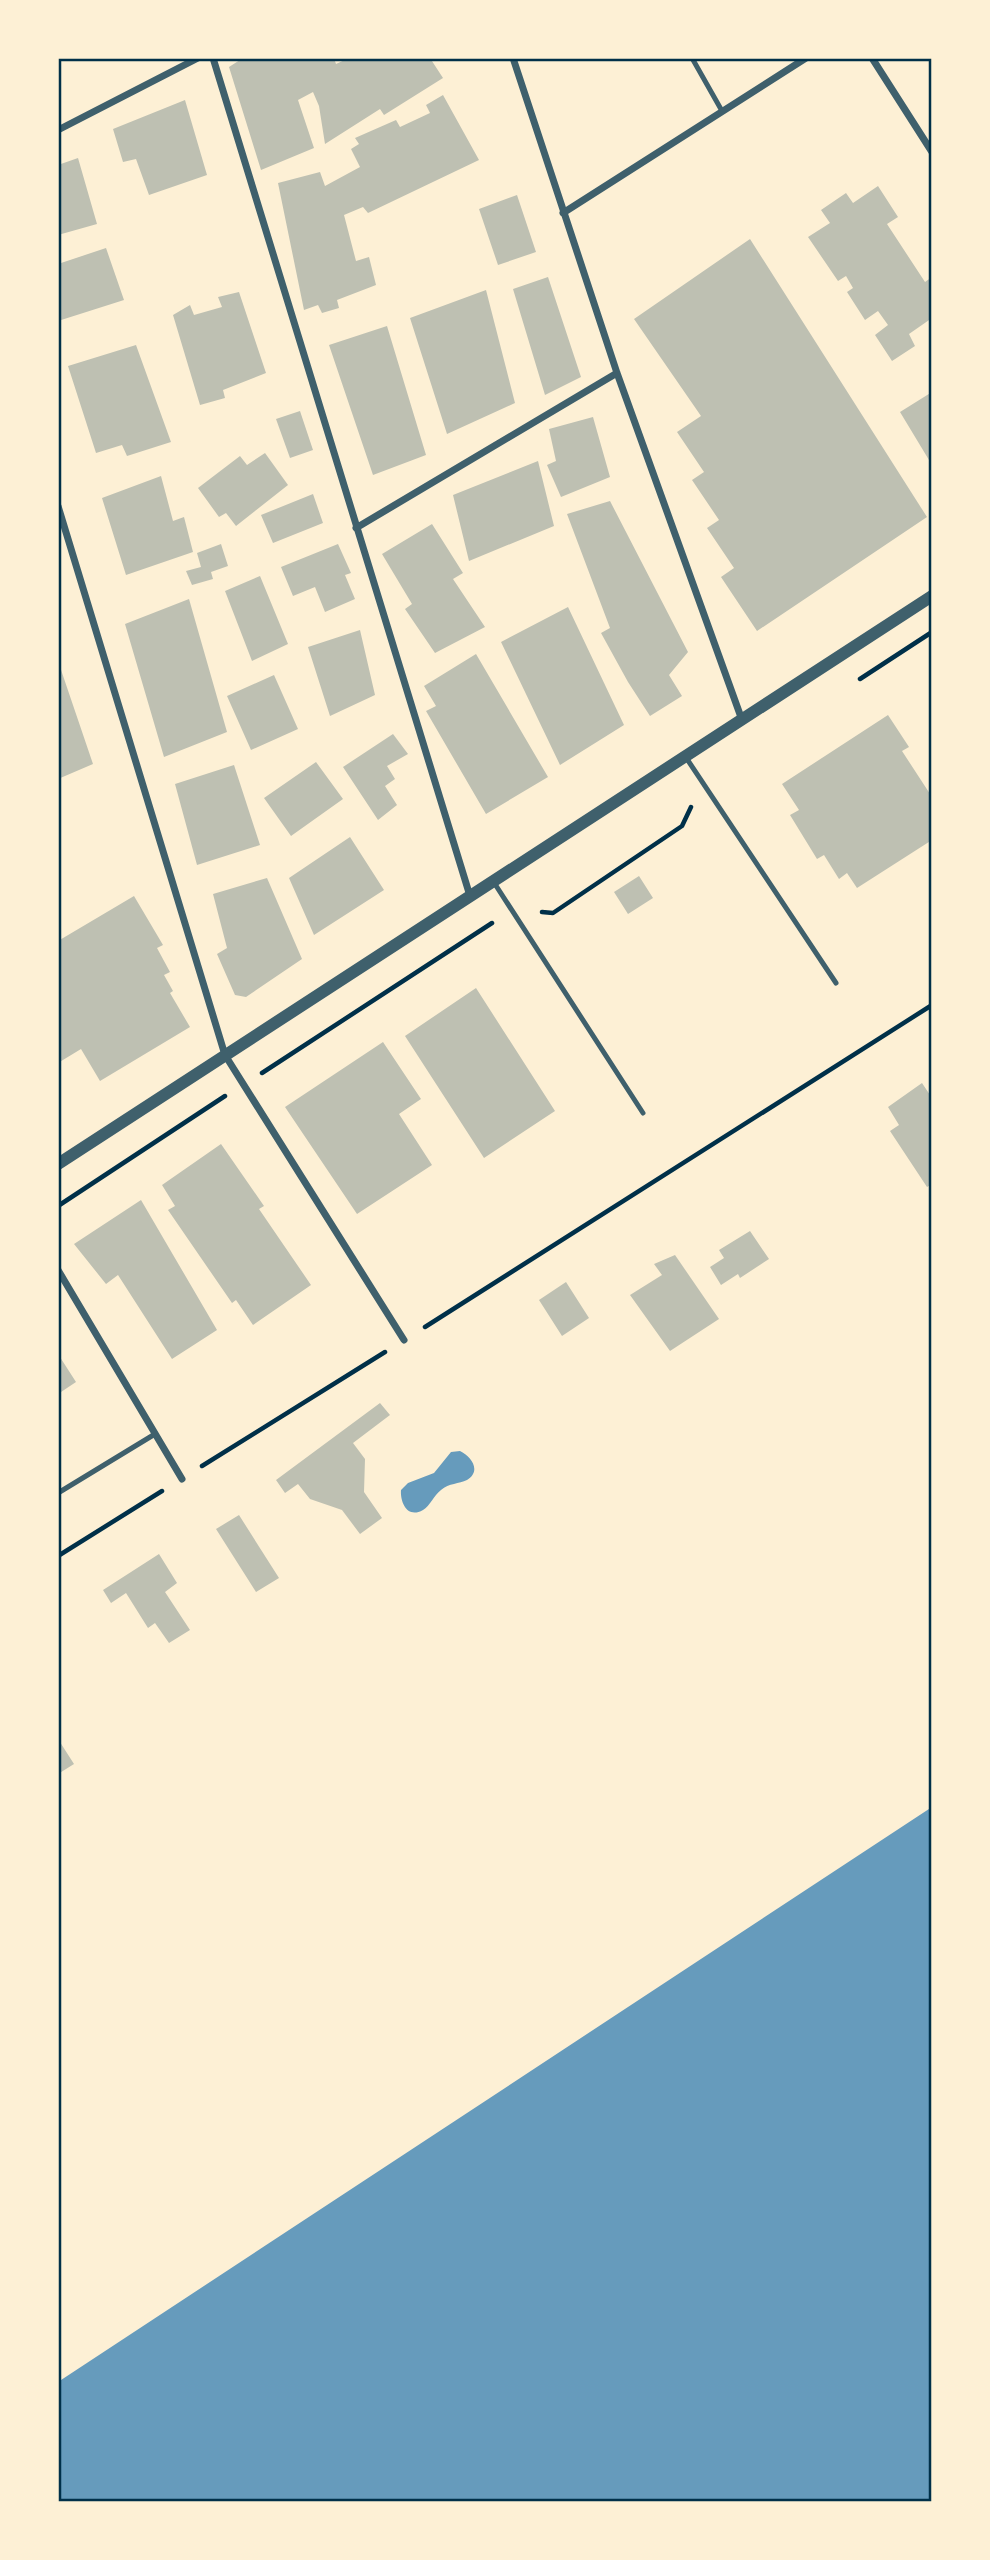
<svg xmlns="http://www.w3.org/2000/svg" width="990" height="2560" font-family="'Noto Serif',serif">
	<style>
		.water { fill: #669bbc }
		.building { fill: #bec0b2 }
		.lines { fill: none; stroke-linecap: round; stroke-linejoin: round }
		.path { stroke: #003049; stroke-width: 4.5 }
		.service { stroke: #3f606c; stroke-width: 5 }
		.minor { stroke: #3f606c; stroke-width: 7 }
		.tertiary { stroke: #3f606c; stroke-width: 12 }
		.neatline { fill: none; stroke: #003049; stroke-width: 2.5 }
	</style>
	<rect width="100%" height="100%" fill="#fdf0d5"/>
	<path class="water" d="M460,1451c11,5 22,20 7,29 -8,4 -18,3 -26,10 -7,5 -11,16 -18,20 -16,9 -23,-8 -22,-20l7,-7 26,-10 17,-21z
		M932,1807v695h-874v-120z"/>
	<path class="building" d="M243,58h91l2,6 13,-6h81l13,20 -59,37 -4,-6 -55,35 -6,-38 -6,-14 -15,8 16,48 -53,22 -32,-103z
		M443,95l36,65 -111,53 -5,-6 -19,8 12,46 13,-4 7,28 -39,15 2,8 -17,5 -4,-8 -14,5 -26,-127 42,-11 5,14 35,-19 -9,-18 8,-5 -4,-6 41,-18 4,7 30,-14 -4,-8z
		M185,100l22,75 -58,20 -13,-36 -13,3 -10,-33z
		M78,158l19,66 -39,11v-70z
		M878,186l20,31 -11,7 38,58 7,-5v41l-23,16 6,12 -23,15 -17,-26 13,-10 -10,-14 -13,9 -18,-28 6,-4 -7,-12 -8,5 -30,-44 22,-14 -9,-13 25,-17 7,10z
		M517,195l19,57 -38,13 -19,-56z
		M750,239l177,278 -170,114 -36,-54 13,-9 -27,-40 12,-8 -27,-40 12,-8 -27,-40 24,-16 -67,-97z
		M106,248l18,52 -66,21v-57z
		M548,277l33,100 -36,18 -32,-106z
		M486,290l29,113 -68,31 -37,-116z
		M239,292l27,81 -43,17 2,8 -25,7 -27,-90 17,-10 4,10 28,-8 -4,-10z
		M387,326l39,129 -53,20 -44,-130z
		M136,345l35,97 -44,14 -5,-11 -26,8 -28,-87z
		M932,392v73l-32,-53z
		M300,411l13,39 -23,8 -14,-39z
		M593,417l17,60 -49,20 -14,-32 9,-4 -7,-32z
		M265,453l23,32 -52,41 -10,-13 -7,4 -21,-29 42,-32 7,9z
		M538,461l16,65 -85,35 -16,-66z
		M161,476l12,45 11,-4 9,35 -67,23 -24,-77z
		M313,494l10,29 -50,20 -12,-28z
		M610,501l78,151 -19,23 13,21 -32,20 -22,-34 -27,-49 9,-5 -43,-114z
		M432,524l31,49 -10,6 32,48 -50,26 -30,-44 7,-5 -30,-50z
		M221,544l7,22 -17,6 2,7 -21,6 -6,-14 15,-4 -4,-14z
		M338,544l13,29 -6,2 10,24 -30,13 -10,-25 -22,9 -12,-29z
		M260,576l28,68 -36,17 -27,-70z
		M189,599l38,133 -63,25 -39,-133z
		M568,607l56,118 -64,40 -59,-123z
		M360,630l15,65 -45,21 -22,-69z
		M476,654l72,123 -62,37 -60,-103 10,-5 -12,-20z
		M58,661l35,103 -35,15z
		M274,675l24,54 -47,21 -24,-54z
		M888,715l21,32 -7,4 30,46 -2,21 2,22 -75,48 -10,-15 -8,6 -15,-24 -7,4 -27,-44 9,-5 -17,-26z
		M393,734l15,20 -21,12 8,13 -10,7 12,19 -19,15 -35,-53z
		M316,762l27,37 -52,37 -27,-38z
		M234,765l26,80 -63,20 -22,-81z
		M350,837l34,53 -70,45 -25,-57z
		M639,876l14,22 -25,16 -14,-22z
		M267,878l35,81 -56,38 -11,-2 -18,-41 10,-6 -14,-54z
		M134,896l29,49 -6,3 13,24 -6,3 9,16 -3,2 20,34 -90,54 -19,-32 -23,14v-122z
		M476,988l79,123 -71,47 -79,-122z
		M383,1042l38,57 -22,15 33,51 -75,49 -72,-107z
		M922,1083l10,15v86l-5,3 -37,-56 9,-6 -11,-18z
		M221,1144l43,62 -5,3 52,76 -58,40 -17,-25 -4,3 -64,-93 7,-4 -13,-21z
		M141,1200l76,130 -45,29 -54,-84 -12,9 -32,-40z
		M750,1231l19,28 -29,19 -2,-4 -17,11 -11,-18 14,-9 -5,-8z
		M675,1255l44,64 -49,32 -40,-56 32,-20 -8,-11z
		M566,1282l23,36 -27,18 -23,-36z
		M58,1354l18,28 -18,12z
		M380,1403l10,12 -37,28 12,16 -1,33 18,26 -22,16 -18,-24 -32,-11 -12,-15 -13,9 -9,-13z
		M239,1515l40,63 -23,14 -40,-63z
		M159,1554l18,29 -12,9 25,38 -21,13 -14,-20 -7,5 -22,-35 -15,10 -8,-13z
		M58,1739l16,25 -16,10z"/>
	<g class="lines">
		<path class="path" d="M860,679l72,-47
			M542,912l11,1 129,-87 9,-19
			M262,1073l230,-150
			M58,1206l167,-110
			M425,1327l507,-322
			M202,1466l183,-114
			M58,1556l104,-65"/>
		<path class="service" d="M692,58l30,53
			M685,756l151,227
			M493,881l150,232
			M58,1493l97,-59"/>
		<path class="minor" d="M213,58l257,838
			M513,58l104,315 125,347
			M872,58l60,94
			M58,130l140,-72
			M563,213l243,-155
			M58,506l167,549 179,285
			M356,528l261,-155
			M58,1270l124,209"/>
		<path class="tertiary" d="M58,1164l874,-568"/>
	</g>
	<rect width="990" height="2560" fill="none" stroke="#fdf0d5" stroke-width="119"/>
	<rect x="60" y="60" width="870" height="2440" class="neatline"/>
</svg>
